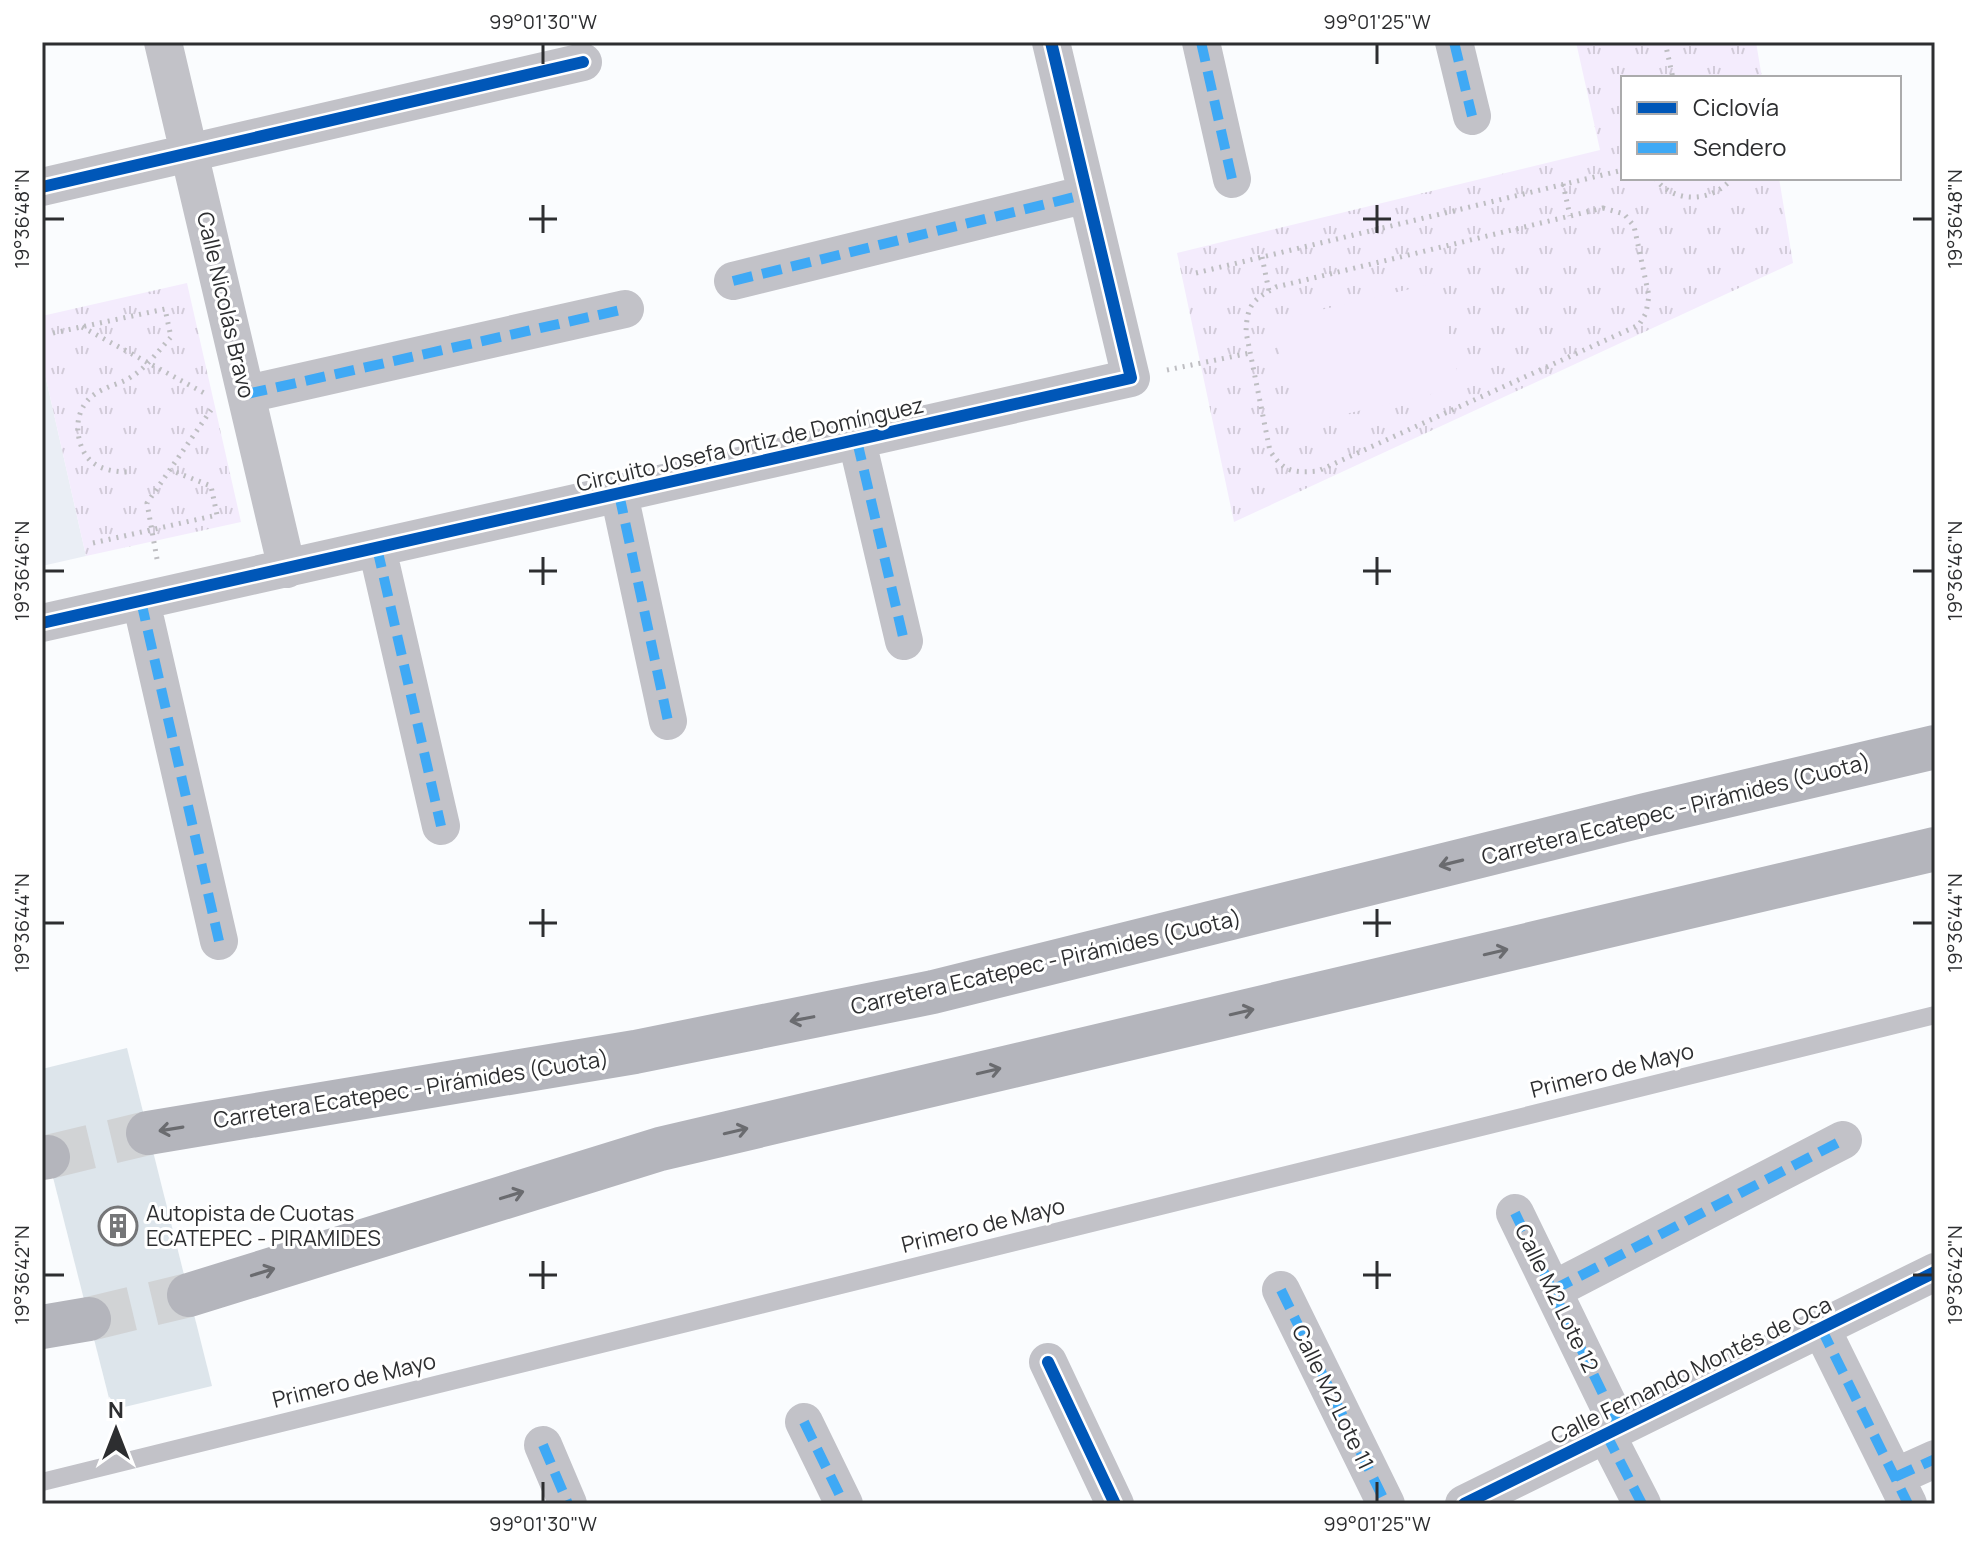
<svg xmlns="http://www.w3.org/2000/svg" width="1977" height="1546" font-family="Manrope,sans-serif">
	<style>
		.built { fill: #eaeef5 }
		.grass { fill: url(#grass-tufts) }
		.pitch { fill: #f4ecfd }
		.building { fill: #dde5eb }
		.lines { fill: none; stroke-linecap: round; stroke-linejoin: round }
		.highway-tunnel { stroke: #d1d3d5; stroke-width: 44; stroke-dasharray: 44 22; stroke-linecap: butt }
		.path { stroke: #bebec2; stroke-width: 5; stroke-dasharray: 2 6; stroke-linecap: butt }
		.lane { stroke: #c2c2c8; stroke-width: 18 }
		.street { stroke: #c2c2c8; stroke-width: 38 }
		.highway { stroke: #b4b5bc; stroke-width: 44 }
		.quiet { stroke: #3fa9f5; stroke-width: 10; stroke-dasharray: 20 10; stroke-linecap: butt }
		.cycleway-casing { stroke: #fff; stroke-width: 17 }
		.cycleway { stroke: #0057b8; stroke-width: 12 }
		.oneway { stroke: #6a6b6f }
		.ticks { fill: none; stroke: #2d2e30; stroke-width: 3 }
		.labels { text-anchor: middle; stroke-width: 6; stroke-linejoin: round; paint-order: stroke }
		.street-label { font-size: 22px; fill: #2d2e30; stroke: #fff }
		.poi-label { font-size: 22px; fill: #2d2e30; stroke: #fff; text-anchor: start }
		.neatline { fill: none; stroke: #2d2e30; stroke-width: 3 }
		.ticks-label { font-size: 20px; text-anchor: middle; fill: #2d2e30 }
	</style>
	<defs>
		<pattern id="grass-tufts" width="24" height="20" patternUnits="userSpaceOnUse" patternTransform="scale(2)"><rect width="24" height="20" fill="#f4ecfd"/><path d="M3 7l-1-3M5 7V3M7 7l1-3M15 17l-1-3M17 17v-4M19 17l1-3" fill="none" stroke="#d2cbd9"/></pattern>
	</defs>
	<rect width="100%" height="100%" fill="#fafcfe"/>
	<path class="built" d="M42,361l44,195 -44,10z"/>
	<path class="grass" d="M1576,42h180l6,36h-139v100h156l14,85 -559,259 -57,-269 423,-103z
		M187,283l54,239 -155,34 -44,-195v-45z"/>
	<path class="pitch" d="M1436,283l25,104 -163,38 -25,-104z"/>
	<path class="building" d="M127,1048l85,338 -100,24 -70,-276v-65z"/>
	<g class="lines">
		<path class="highway-tunnel" d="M48,1157l100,-24
			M89,1319l100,-24"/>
		<path class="path" d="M1665,42l8,36
			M1655,178c18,26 58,25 77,0
			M1563,184l7,32
			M1603,208l21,6 10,12 15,70 -3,17 -7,12 -321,146c-25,2 -34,1 -48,-20l-24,-119c1,-28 7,-32 30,-45z
			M1262,257l7,34
			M1196,273l427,-103
			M82,327l124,67
			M53,333l112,-24 6,28c-11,12 -26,32 -40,40 -9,6 -20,8 -29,13 -24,11 -29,36 -20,58 8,20 28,24 47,24
			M1167,370l83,-17
			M93,543l124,-28 -6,-29 -41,-16
			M157,559l-10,-56 64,-93"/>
		<path class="lane" d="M42,1482l1893,-467"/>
		<path class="street" d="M163,42l124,527
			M1201,42l31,137
			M1454,42l18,74
			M42,187l541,-125
			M733,281l354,-87
			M247,394l378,-85
			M857,441l47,200
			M619,494l49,227
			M377,548l64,278
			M141,601l78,340
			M42,623l1089,-245 -80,-336
			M1515,1213l104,214
			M1281,1290l105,214
			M1553,1290l290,-150
			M1821,1328l87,176
			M1048,1362l67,142
			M804,1422l40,82
			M1606,1434l36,70
			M543,1445l25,59
			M1895,1477l40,-18
			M1464,1504l471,-232"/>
		<path class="highway" d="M148,1133l487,-81 298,-60 712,-177 290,-68
			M42,1158l6,-1
			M189,1295l471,-146 1275,-300
			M42,1327l47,-8"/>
		<path class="quiet" d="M1201,42l31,137
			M1454,42l18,74
			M733,281l354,-87
			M247,394l378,-85
			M857,441l47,200
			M619,494l49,227
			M377,548l64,278
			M141,601l78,340
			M1515,1213l104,214
			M1281,1290l105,214
			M1553,1290l290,-150
			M1821,1328l87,176
			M804,1422l40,82
			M1606,1434l36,70
			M543,1445l25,59
			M1895,1477l40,-18"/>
		<defs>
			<path id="cycleway" d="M42,187l541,-125
				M42,623l1089,-245 -80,-336
				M1048,1362l67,142
				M1464,1504l471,-232"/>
		</defs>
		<use href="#cycleway" class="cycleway-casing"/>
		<use href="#cycleway" class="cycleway"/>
	</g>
	<defs><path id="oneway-shaft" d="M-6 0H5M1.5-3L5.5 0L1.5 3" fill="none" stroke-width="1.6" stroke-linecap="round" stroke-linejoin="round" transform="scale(2)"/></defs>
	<g class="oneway">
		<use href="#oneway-shaft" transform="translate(1451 863) rotate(166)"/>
		<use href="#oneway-shaft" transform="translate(1496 952) rotate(-13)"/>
		<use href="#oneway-shaft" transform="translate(1242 1012) rotate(-13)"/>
		<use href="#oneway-shaft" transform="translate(802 1019) rotate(169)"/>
		<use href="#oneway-shaft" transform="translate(989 1071) rotate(-13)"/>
		<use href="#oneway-shaft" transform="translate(171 1129) rotate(171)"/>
		<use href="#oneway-shaft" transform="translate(736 1131) rotate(-13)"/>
		<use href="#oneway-shaft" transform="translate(512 1195) rotate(-17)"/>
		<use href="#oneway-shaft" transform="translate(263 1272) rotate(-17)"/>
	</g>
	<path class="ticks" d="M543,44v20M1377,44v20M543,205v28M1377,205v28M44,219h20M529,219h28M1363,219h28M1913,219h20M543,557v28M1377,557v28M44,571h20M529,571h28M1363,571h28M1913,571h20M543,909v28M1377,909v28M44,923h20M529,923h28M1363,923h28M1913,923h20M543,1261v28M1377,1261v28M44,1275h20M529,1275h28M1363,1275h28M1913,1275h20M543,1482v20M1377,1482v20"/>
	<defs>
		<symbol id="building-ring" viewBox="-11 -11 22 22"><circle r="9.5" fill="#fff" stroke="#757678" stroke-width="1.5"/><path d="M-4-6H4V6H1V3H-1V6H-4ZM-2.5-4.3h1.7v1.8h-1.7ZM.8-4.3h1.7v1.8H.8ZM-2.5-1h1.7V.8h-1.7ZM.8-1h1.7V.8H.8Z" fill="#757678"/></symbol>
	</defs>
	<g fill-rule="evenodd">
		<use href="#building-ring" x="96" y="1204" width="44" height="44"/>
	</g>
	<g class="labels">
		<g class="street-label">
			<text transform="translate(226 305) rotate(77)" y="8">Calle Nicolás Bravo</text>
			<text transform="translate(750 444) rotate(-13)" y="8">Circuito Josefa Ortiz de Domínguez</text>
			<text transform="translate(1676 809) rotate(-14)" y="8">Carretera Ecatepec - Pirámides (Cuota)</text>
			<text transform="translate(1046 962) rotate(-13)" y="8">Carretera Ecatepec - Pirámides (Cuota)</text>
			<text transform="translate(1612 1070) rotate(-14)" y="8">Primero de Mayo</text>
			<text transform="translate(411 1089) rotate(-9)" y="8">Carretera Ecatepec - Pirámides (Cuota)</text>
			<text transform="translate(983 1225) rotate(-14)" y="8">Primero de Mayo</text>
			<text transform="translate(1557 1298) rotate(64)" y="8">Calle M2 Lote 12</text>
			<text transform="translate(1691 1370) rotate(-26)" y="8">Calle Fernando Montés de Oca</text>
			<text transform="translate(354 1380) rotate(-14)" y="8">Primero de Mayo</text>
			<text transform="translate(1333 1397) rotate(64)" y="8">Calle M2 Lote 11</text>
		</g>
		<g class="poi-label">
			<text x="146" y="1221">Autopista de Cuotas<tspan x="146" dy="25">ECATEPEC - PIRAMIDES</tspan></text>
		</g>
	</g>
	<rect width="1977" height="1546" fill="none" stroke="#ffffff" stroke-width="88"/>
	<rect x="1621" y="76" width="280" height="104" fill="#ffffff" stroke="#ababac" stroke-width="2"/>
	<rect x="1637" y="102" width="40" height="12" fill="#0057b8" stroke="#ababac" stroke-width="2"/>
	<text x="1693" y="116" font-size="24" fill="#2d2e30">Ciclovía</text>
	<rect x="1637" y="142" width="40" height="12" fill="#3fa9f5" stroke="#ababac" stroke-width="2"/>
	<text x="1693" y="156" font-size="24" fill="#2d2e30">Sendero</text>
	<g transform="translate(116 1430)" stroke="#ffffff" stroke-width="6" paint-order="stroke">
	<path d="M0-6L14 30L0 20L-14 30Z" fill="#2d2e30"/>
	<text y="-12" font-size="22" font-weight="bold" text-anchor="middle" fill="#2d2e30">N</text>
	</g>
	<rect x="44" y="44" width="1889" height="1458" class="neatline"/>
	<g class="ticks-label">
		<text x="543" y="29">99°01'30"W</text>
		<text x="1377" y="29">99°01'25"W</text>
		<text transform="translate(22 219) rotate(-90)" y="7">19°36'48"N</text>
		<text transform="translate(1955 219) rotate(-90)" y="7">19°36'48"N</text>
		<text transform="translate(22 571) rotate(-90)" y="7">19°36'46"N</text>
		<text transform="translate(1955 571) rotate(-90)" y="7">19°36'46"N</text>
		<text transform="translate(22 923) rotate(-90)" y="7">19°36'44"N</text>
		<text transform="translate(1955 923) rotate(-90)" y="7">19°36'44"N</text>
		<text transform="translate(22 1275) rotate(-90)" y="7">19°36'42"N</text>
		<text transform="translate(1955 1275) rotate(-90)" y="7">19°36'42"N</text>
		<text x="543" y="1531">99°01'30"W</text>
		<text x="1377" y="1531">99°01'25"W</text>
	</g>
</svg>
